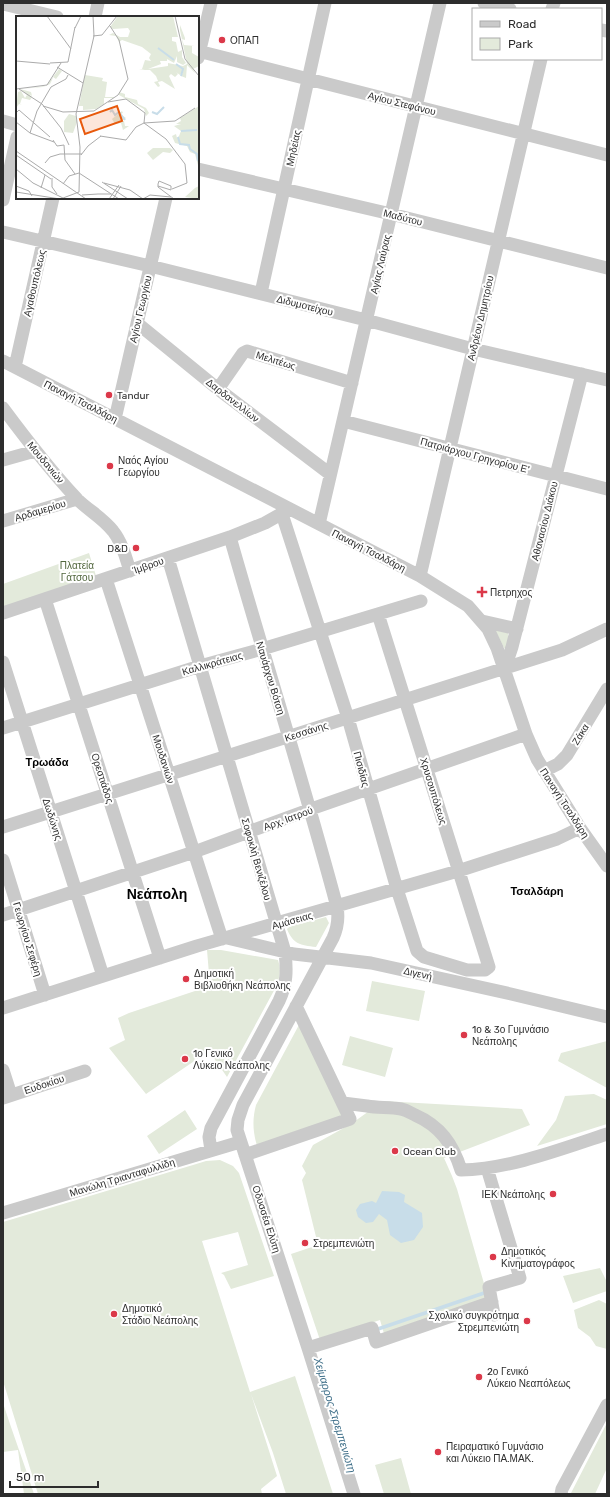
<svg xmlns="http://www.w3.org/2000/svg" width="610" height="1497" font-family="Rubik,sans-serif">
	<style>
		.green { fill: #e3eadb }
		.water { fill: #c8dde9 }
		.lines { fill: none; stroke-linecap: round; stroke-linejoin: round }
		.stream { stroke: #c8dde9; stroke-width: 3.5 }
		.minor { stroke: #cacaca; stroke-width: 13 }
		.poi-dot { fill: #db3849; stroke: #fff; stroke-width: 1.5 }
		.labels { text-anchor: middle; stroke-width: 4; stroke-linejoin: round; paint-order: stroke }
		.poi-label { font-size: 10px; fill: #2d2d2d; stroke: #fff; text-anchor: start }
		.street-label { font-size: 10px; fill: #2d2d2d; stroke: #fff }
		.park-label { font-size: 10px; fill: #51663d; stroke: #fff }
		.neighbourhood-label { font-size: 11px; font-weight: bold; fill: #000; stroke: #fff }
		.water-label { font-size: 11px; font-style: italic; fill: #40708a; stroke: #fff }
		.district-label { font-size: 14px; font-weight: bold; fill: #000; stroke: #fff }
		.inset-river { fill: none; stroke: #c8dde9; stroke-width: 2 }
		.inset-road { fill: none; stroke: #ababab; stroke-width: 1 }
		.view { fill: #e8590c; fill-opacity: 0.15; stroke: #e8590c; stroke-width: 2 }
		.inset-edge { fill: none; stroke: #2d2d2d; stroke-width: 2 }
	</style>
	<rect width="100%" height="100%" fill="#fff"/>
	<path class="green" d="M89,553l8,26 -94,30v-25z
		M495,630l13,3 1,14 -3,2 -2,-1z
		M326,917l3,6 -13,24c-16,-2 -23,-3 -29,-18l2,-2z
		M207,950h14l57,10c3,9 2,15 -1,25l-50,92 -18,-26 -63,43 -37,-46 16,-8 -7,-22 11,-5 81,-27z
		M372,981l53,10 -6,30 -53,-10z
		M300,1023l45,95 -88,28c-4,-14 -5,-26 -1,-41z
		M350,1036l43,12 -8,29 -43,-12z
		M607,1041v47l-49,-27 3,-8z
		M594,1094l13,6v24l-70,22 19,-26 9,-24z
		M383,1101l139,8 8,16 -86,33 8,18 5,13 32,112 -104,36 -5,-17 -60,20 -29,-86 27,-9 -14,-57 -2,-8 4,-7 -4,-7 11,-21 38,-21z
		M185,1110l12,19 -38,25 -12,-18z
		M220,1160l13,6 6,7 35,103 -43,13 -7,-14 -3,-2 27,-8 -10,-33 -36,9 48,151 45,-16 38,118h-47l-13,-41 -22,-59 26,82 -16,13 1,5h-224l-35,-113v-159l190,-57 13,-4z
		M600,1268l7,14v9l-34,12 -10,-27z
		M599,1300l8,4v45l-11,-3 -6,-9 -12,-9 -4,-18z
		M3,1403c10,31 21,60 31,91h-10l-6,-44 -15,2z
		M607,1423v45l-12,26 -24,-1z
		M401,1458l10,36h-27l-9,-29z"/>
	<path class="water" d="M382,1191l17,1 6,3 -1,7 18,11 1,14 -9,13 -13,3 -11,-8 -3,-15 -8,-6 -6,8 -7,1 -8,-6 -2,-7 4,-6 12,-3 4,2z"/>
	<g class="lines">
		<path class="stream" d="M375,1330l112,-38"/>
		<path class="minor" d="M484,3l26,6
			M3,4l54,13
			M552,9l2,-6
			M95,17l3,-14
			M601,30l6,1
			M198,51l409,104
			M198,58l13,-55
			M3,121l14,4
			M198,169l193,45 216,54
			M3,200l14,-63
			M3,232l147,34 216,54 107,29 134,31
			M261,293l64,-290
			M137,323l81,66 112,85
			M3,361l417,215 48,30 20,23 9,19 29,86 11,25 43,69 27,38
			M15,367l38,-169
			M218,389l25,-36 4,-2 105,32
			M3,408c23,31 47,62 74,91 11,11 26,19 36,32 9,11 13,27 17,40
			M115,419l51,-221
			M343,421l264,68
			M3,460l32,-9
			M282,514l66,204 49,171 20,62 7,6 43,13h18l4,-3 -111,-353
			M3,521l74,-22
			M319,524l121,-521
			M230,537c35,123 74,246 107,370 2,11 1,20 -4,31l-90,167 -5,15 -1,10 71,218 46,146
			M168,558l117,394c2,18 2,32 -6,49l-68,127 -2,9 2,13
			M420,576l121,-517
			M106,579l116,360
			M45,599l115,359
			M3,613l227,-76 35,-14 23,-13
			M482,621l35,8
			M3,662l100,314
			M505,668l7,-21 70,-273
			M3,728l197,-62 62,-17 159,-48
			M544,771l14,-7 9,-9 40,-66
			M3,827l559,-177 45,-21
			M3,860l42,135
			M3,915l191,-63 117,-43 215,-75
			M227,938l67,16 77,9 140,31 96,23
			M3,1008l194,-62 261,-75 99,-32 23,-11
			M3,1070l8,25
			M3,1098l82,-27
			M343,1103c8,1 16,2 24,3 11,2 23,1 34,3 5,1 10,4 14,6 25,11 38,29 46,55 49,-1 100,-21 146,-36
			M245,1155l105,-36 -54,-113
			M487,1168l33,110 -31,9 5,28
			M3,1213l237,-71
			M308,1348l64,-20 4,14 116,-40
			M561,1494l1,-5 45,-84"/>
	</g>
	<g class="poi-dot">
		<circle cx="222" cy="40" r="4"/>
		<circle cx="109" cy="395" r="4"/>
		<circle cx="110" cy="466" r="4"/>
		<circle cx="136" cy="548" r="4"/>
		<path d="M480 586h4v4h4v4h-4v4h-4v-4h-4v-4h4z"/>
		<circle cx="186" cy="979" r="4"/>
		<circle cx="464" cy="1035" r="4"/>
		<circle cx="185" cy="1059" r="4"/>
		<circle cx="395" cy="1151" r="4"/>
		<circle cx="553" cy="1194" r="4"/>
		<circle cx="305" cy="1243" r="4"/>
		<circle cx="493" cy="1257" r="4"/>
		<circle cx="114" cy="1314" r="4"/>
		<circle cx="527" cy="1321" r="4"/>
		<circle cx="479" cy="1377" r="4"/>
		<circle cx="438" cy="1452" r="4"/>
	</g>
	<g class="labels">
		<g class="poi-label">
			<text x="230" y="44">ΟΠΑΠ</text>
			<text x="117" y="399">Tandur</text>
			<text x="118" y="464">Ναός Αγίου<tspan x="118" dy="12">Γεωργίου</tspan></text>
			<text x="128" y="552" text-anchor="end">D&amp;D</text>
			<text x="490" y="596">Πετρηχος</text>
			<text x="194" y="977">Δημοτική<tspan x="194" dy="12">Βιβλιοθήκη Νεάπολης</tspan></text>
			<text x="472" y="1033">1ο &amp; 3ο Γυμνάσιο<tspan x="472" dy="12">Νεάπολης</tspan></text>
			<text x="193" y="1057">1ο Γενικό<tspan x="193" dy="12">Λύκειο Νεάπολης</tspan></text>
			<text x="403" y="1155">Ocean Club</text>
			<text x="545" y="1198" text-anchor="end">ΙΕΚ Νεάπολης</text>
			<text x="313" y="1247">Στρεμπενιώτη</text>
			<text x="501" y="1255">Δημοτικός<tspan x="501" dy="12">Κινηματογράφος</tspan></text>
			<text x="122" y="1312">Δημοτικό<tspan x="122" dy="12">Στάδιο Νεάπολης</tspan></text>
			<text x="519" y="1319" text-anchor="end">Σχολικό συγκρότημα<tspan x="519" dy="12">Στρεμπενιώτη</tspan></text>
			<text x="487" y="1375">2ο Γενικό<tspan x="487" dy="12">Λύκειο Νεαπόλεως</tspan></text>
			<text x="446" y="1450">Πειραματικό Γυμνάσιο<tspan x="446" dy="12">και Λύκειο ΠΑ.ΜΑΚ.</tspan></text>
		</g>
		<g class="street-label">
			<text transform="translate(402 103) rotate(14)" y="4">Αγίου Στεφάνου</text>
			<text transform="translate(293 148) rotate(-78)" y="4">Μηδείας</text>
			<text transform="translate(403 217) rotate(14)" y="4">Μαδύτου</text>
			<text transform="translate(380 264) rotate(-77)" y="4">Αγίας Λαύρας</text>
			<text transform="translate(34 283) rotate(-77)" y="4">Αγαθουπόλεως</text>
			<text transform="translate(305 305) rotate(14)" y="4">Διδυμοτείχου</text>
			<text transform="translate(140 309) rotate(-77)" y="4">Αγίου Γεωργίου</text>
			<text transform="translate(480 318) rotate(-77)" y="4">Ανδρέου Δημητρίου</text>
			<text transform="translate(276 360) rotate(17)" y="4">Μελιτέως</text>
			<text transform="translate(233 400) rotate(38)" y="4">Δαρδανελλίων</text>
			<text transform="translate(81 401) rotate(27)" y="4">Παναγή Τσαλδάρη</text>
			<text transform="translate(475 455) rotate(15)" y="4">Πατριάρχου Γρηγορίου Ε'</text>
			<text transform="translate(46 462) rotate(50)" y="4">Μουδανιών</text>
			<text transform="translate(40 510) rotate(-17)" y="4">Αρδαμερίου</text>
			<text transform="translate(544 521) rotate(-76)" y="4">Αθανασίου Διάκου</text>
			<text transform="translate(369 550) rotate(27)" y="4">Παναγή Τσαλδάρη</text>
			<text transform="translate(148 565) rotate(-19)" y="4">Ίμβρου</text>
			<text transform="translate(212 663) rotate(-16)" y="4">Καλλικράτειας</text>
			<text transform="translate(271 678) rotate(73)" y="4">Ναυάρχου Βότση</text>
			<text transform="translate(306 731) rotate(-18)" y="4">Κεσσάνης</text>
			<text transform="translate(580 734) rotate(-58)" y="4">Ζάκα</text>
			<text transform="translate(164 759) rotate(72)" y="4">Μουδανιών</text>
			<text transform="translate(362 769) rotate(75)" y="4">Πισιδίας</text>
			<text transform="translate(103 778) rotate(72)" y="4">Ορεστιάδος</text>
			<text transform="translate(434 791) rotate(73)" y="4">Χρυσουπόλεως</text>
			<text transform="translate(565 803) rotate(57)" y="4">Παναγή Τσαλδάρη</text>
			<text transform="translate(288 818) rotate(-20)" y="4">Αρχ. Ιατρού</text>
			<text transform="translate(53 819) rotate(72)" y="4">Δωδώνης</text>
			<text transform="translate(257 859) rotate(74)" y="4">Σοφοκλή Βενιζέλου</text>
			<text transform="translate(292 920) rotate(-16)" y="4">Αμάσειας</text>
			<text transform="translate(28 939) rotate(73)" y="4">Γεωργίου Σεφέρη</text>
			<text transform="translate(418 973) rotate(13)" y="4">Διγενή</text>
			<text transform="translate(44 1084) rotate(-18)" y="4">Ευδοκίου</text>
			<text transform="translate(122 1177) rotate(-17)" y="4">Μανώλη Τριανταφυλλίδη</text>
			<text transform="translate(267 1219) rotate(72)" y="4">Οδυσσέα Ελύτη</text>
		</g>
		<g class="park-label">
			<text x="77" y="569">Πλατεία<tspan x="77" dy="12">Γάτσου</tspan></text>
		</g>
		<g class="neighbourhood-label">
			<text x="47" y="766">Τρωάδα</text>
			<text x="537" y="895">Τσαλδάρη</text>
		</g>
		<g class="water-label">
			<text transform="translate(335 1415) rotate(73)" y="4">Χείμαρρος Στρεμπενιώτη</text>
		</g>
		<g class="district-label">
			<text x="157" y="899">Νεάπολη</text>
		</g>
	</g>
	<g transform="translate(16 16)">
		<rect width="183" height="183" fill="#fff"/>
		<path d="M102,0h55l5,21h-6v4l4,1 2,10 4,-2v7l4,6 -3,2 -6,-3v-6l-3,7 -7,-4v2h-7l1,3 -13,5 20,-3v-3l15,3 4,-2 -7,-34v-5l5,13v2l-3,-1 2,6 11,1h-3v7l7,4v9l-6,3 2,4 -8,-8 -1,13 -5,-2 2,-4 -3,3 -4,-3 2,2 -3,3 -4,-3 -2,2 6,13 -13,-8 -4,1 2,4 -2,1 -4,-5 4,-1 -2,-5 -6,-6h-5l-6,-1h3l3,-9 6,1 -2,-3 2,-4 -9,-7 -20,-7 -3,2 -3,-6 -7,-1 4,-2 7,4h8l2,-6 -2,-3 -15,1 -3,-2zM43,53l3,2 -6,8 -3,-2 -1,3 -2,4 -4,2 -3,1 -23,2 11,3 1,4 -3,-2 3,3 -2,3 -8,-2 -2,6 2,1 -3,-1 -3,4 2,-16 3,-1 4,7 2,-3 -7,-6 26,-3zM69,59l18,3 -1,3 5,1 -2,15h9v1h-10v6l-8,5 -13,1v-4h-4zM103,76l6,2v3l12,3 1,4 8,4 3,5 -3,3 -2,-7 -25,-14zM183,90v63l-4,-15 -5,-2 -3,-6 -12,-3 -3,-7 4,-2 1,4 2,-2 2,-5 -7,-5 7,-2h-5l5,-3 -1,-3zM106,95l1,2 -3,1 6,4 -5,4 3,-1 1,5h4l-6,4 -2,-7 -6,1 -3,-5zM53,98l7,2 1,6 -4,11 -9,-1v-11zM137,132h17l3,2 -3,3 -7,-1 -10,8 -6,-7zM183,170v13l-14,-2 10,-9z" fill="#e3eadb"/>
		<path class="inset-river" d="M142,32l16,12M160,48l7,5 -2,7M94,96l2,-2 3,5 4,-3 6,8M136,96l5,2 7,-7M165,115l16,-1M162,121l2,7 9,1 1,4 7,5 1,7"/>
		<path class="inset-road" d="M31,0l24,33M159,0l10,43 14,17M59,12l6,-12M77,20l9,-1 15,-19M0,45l34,3M34,47l18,-1 7,-35M41,51l26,16M0,73l31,-4 14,-22M3,73l23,15 19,24 8,17M92,86l18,-3 19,14 -1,10M27,90l20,6 31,-1 24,-16 10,-16 -9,-39 -9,-14M0,97l3,-3 31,27M0,106l14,11 24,9M128,107l22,16 19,25 2,19 -15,6M14,117l7,-22 14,-24 15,-8 2,-4M84,120l26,4 10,-13 8,-4 31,-2 20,-13M37,124l4,6 7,-1M48,129l1,15 10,14M0,135l70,48M0,139l35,24M65,139l7,-9 13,-10M29,147l5,-6 10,-3h22M0,153l17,14 30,15 16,-6 1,-45 -4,-33 18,-78 -1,-20M36,162v9l5,7M86,166l26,17M88,167l26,7 13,9M47,168l6,-8 10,-3 40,26M0,170l13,5 3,5M142,170l13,4v-4l-12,-5 -1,3v3l16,12M25,172l4,-13M0,176l44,7M82,178h13M66,179l16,-1M93,183l10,-14M97,183l8,-13M127,183l7,-4 21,2"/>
		<path class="view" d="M101,90l5,15 -37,13 -5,-15z"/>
		<rect width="183" height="183" class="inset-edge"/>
	</g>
	<rect width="610" height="1497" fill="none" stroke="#2d2d2d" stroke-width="8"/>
	<rect x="472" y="8" width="130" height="52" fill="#ffffff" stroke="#ababab"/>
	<rect x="480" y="21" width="20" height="6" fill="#cacaca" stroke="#ababab"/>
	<text x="508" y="28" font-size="12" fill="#2d2d2d">Road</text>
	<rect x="480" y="38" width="20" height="12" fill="#e3eadb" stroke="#ababab"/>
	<text x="508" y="48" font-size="12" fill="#2d2d2d">Park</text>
	<path d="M10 1481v6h88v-6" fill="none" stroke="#2d2d2d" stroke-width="2"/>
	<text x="16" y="1481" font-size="12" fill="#2d2d2d" stroke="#ffffff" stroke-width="3" paint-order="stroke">50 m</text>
</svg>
